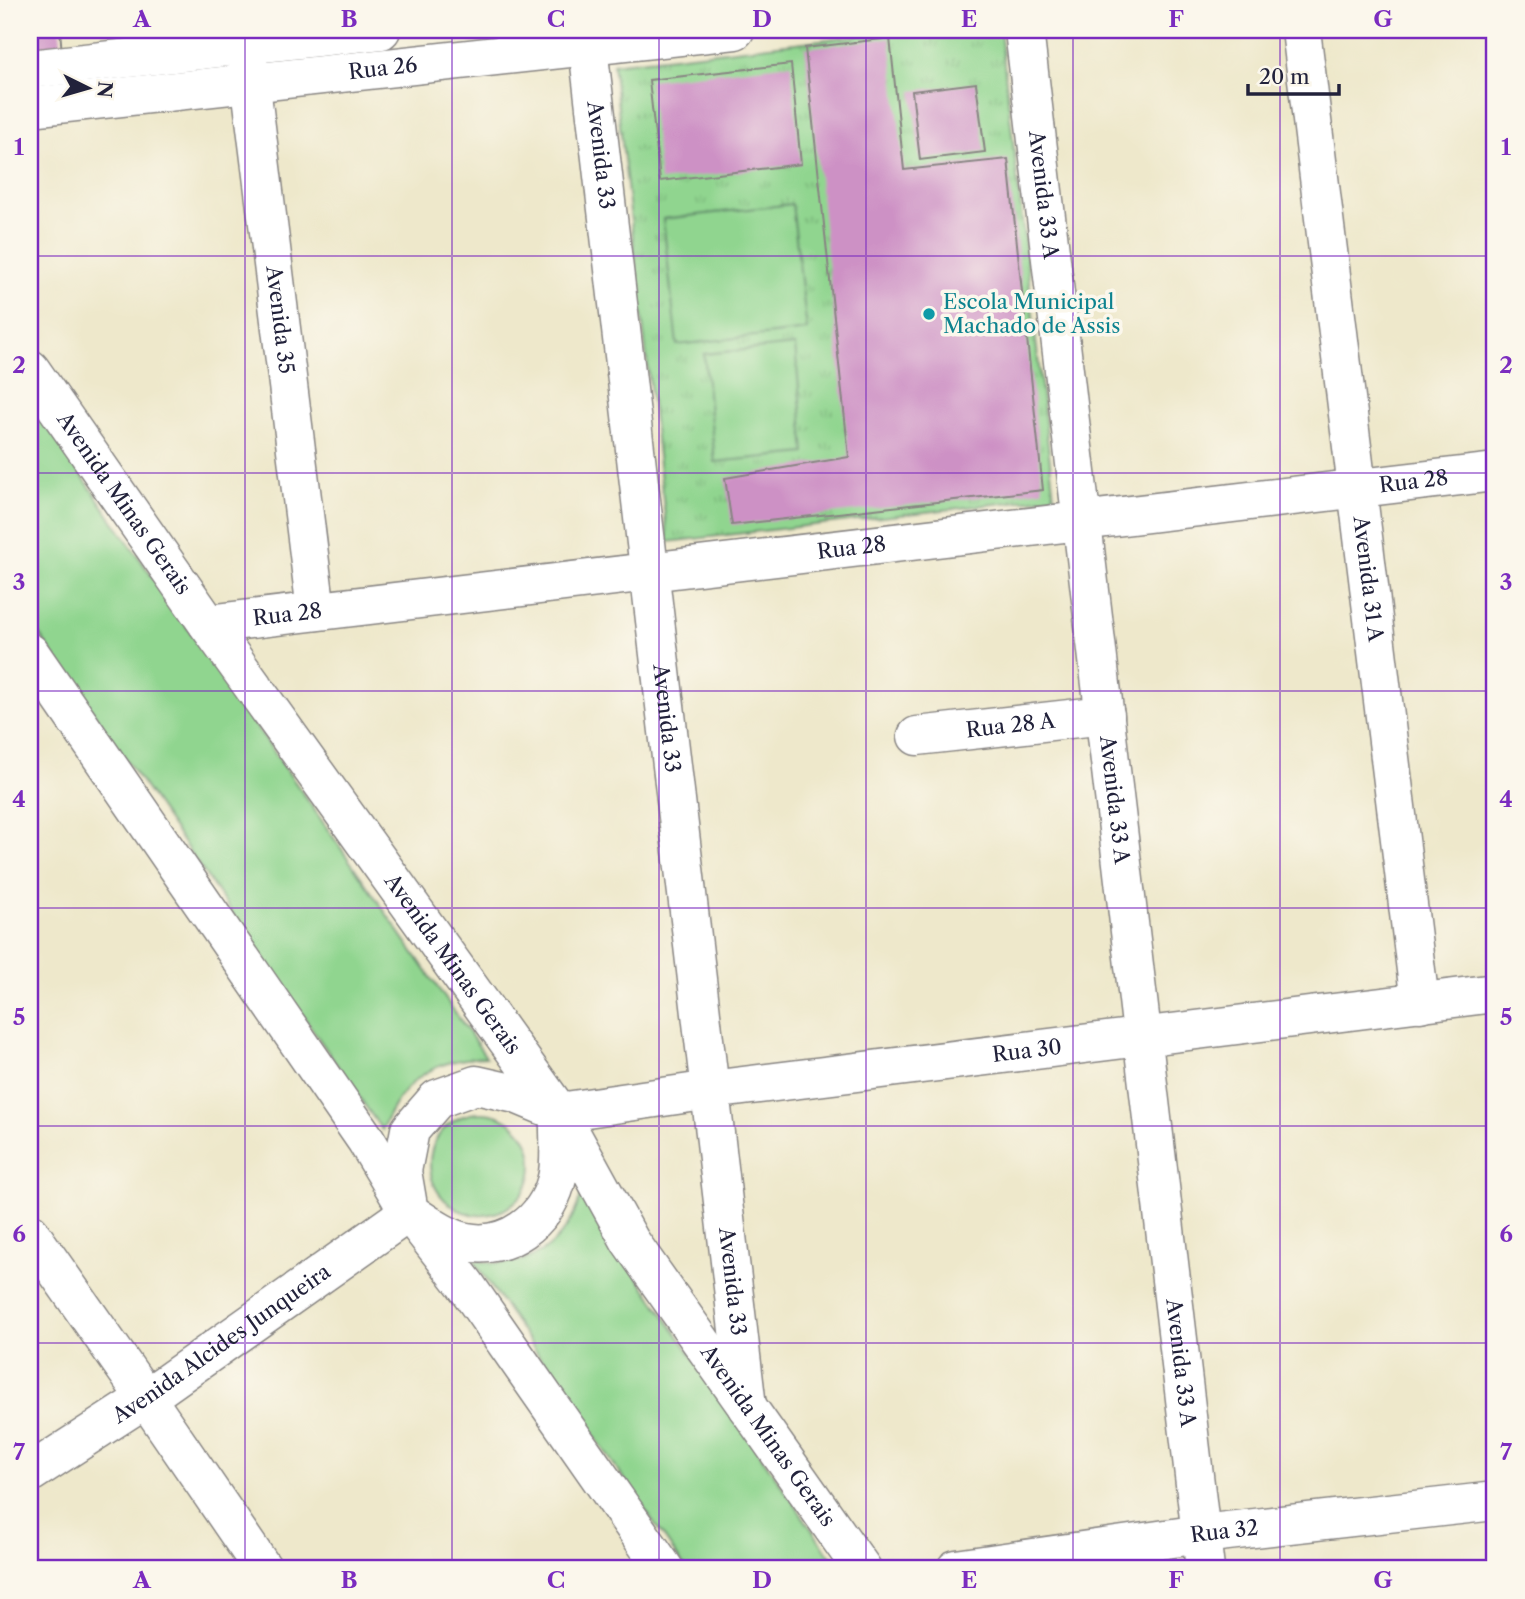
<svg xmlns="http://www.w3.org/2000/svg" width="1525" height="1599" font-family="'Libre Caslon Text',serif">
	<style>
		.grass { fill: url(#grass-tufts); stroke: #597c65; stroke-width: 2 }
		.park { fill: #90d58f; stroke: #597c65; stroke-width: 2 }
		.building { fill: #cd91c5 }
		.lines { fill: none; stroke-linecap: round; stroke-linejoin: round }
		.minor-casing { stroke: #888583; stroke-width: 41 }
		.major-casing { stroke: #888583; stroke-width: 41 }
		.minor { stroke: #fff; stroke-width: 38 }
		.major { stroke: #fff; stroke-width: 38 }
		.grid { fill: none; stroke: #7b2cbf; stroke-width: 2; stroke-opacity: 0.55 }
		.culture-dot { fill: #0f9aa8; stroke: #fbf7ec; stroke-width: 2.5 }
		.labels { text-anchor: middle; stroke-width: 7; stroke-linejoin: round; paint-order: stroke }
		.street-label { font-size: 21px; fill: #22223b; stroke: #fbf7ec }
		.culture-label { font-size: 21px; fill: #0d838f; stroke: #fbf7ec; text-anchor: start }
		.neatline { fill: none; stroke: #7b2cbf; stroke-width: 2.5 }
		.grid-label { font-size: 23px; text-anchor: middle; font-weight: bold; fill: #7b2cbf }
	</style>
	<defs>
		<pattern id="grass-tufts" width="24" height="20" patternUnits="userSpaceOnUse" patternTransform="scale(1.75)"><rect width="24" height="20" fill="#90d58f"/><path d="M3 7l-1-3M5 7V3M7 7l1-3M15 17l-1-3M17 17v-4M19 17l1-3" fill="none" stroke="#7cb77c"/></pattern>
	</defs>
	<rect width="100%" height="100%" fill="#fbf7ec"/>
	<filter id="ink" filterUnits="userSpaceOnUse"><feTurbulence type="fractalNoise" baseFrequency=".0143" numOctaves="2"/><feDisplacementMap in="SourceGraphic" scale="14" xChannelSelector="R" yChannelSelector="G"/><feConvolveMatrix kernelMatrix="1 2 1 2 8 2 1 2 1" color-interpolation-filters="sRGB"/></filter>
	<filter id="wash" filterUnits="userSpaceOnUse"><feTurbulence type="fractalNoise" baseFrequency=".00686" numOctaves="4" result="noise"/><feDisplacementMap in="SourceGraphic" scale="28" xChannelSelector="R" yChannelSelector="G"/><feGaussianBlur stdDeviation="1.57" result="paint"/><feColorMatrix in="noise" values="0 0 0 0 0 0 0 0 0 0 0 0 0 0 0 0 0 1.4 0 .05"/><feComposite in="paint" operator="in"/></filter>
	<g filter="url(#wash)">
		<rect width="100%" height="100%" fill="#eee8cb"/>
		<path class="grass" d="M908,30h92l54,467 -386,45 -55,-478z"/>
		<path class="park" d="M792,204l15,126 -130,15 -14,-126z
			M795,345l10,108 -90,9 -11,-108z
			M30,401l456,656c-53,2 -85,24 -104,73l-352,-509z
			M430 1164a51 51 0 1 1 102 0a51 51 0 1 1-102 0Z
			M581,1195l258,374h-153l-213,-309c54,12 92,-12 108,-65z"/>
		<g id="blocks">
			<path class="building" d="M30,30h30l2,24 -32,4z
				M890,38l14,132 104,-11 35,331 -311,35 -7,-47 124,-21 -44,-409z
				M791,64l10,100 -141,17 -11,-101z
				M976,83l9,69 -65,8 -8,-69z"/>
		</g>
	</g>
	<g filter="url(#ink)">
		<use href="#blocks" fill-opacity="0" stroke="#888583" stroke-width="2"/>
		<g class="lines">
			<defs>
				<g id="minor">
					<path id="s1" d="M244,30l72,581"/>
					<path id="s2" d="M586,30l161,1377"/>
					<path id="s3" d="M1024,30l181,1539"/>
					<path id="s4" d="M1301,30l119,973"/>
					<path d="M30,69l351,-39"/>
					<path id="s5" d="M30,107l705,-77"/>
					<path id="s6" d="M208,624l1287,-152"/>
					<path id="s7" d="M917,736l188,-21"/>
					<path id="s8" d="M559,1112l152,-22 784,-97"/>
					<path d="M30,1233l116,165 117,171"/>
					<path id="s9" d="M30,1473l116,-75 263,-186"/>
					<path id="s10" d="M956,1569l245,-35 294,-33"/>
				</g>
				<g id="major">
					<path id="s11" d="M30,369l178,255 351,488 71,129 232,328"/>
					<path d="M30,653l336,487 43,72 56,72 199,285"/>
					<path d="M476,1085l40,9 43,18c-1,20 3,52 -3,70 -11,39 -48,68 -90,60 -20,-4 -40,-19 -57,-30l-7,-41 8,-41 27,-31z"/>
				</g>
			</defs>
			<use href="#minor" class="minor-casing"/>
			<use href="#major" class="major-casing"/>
			<use href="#minor" class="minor"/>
			<use href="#major" class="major"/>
		</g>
	</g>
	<path class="grid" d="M245,30v1539M452,30v1539M659,30v1539M866,30v1539M1073,30v1539M1280,30v1539M30,256h1465M30,473h1465M30,691h1465M30,908h1465M30,1126h1465M30,1343h1465"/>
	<circle class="culture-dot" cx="929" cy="314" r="7"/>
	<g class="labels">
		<g class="street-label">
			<text dy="7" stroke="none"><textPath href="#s5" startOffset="355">Rua 26</textPath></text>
			<text dy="7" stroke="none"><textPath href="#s2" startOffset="126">Avenida 33</textPath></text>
			<text dy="7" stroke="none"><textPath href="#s3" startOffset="166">Avenida 33 A</textPath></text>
			<text dy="7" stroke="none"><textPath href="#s1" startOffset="292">Avenida 35</textPath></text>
			<text dy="7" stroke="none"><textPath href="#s6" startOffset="1214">Rua 28</textPath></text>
			<text dy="7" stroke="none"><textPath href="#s11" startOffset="164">Avenida Minas Gerais</textPath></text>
			<text dy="7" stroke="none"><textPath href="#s6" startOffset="648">Rua 28</textPath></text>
			<text dy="7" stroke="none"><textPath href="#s4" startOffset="553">Avenida 31 A</textPath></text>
			<text dy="7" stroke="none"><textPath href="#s6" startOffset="80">Rua 28</textPath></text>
			<text dy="7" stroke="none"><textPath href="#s2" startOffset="693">Avenida 33</textPath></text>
			<text dy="7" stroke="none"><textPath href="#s7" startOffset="94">Rua 28 A</textPath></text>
			<text dy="7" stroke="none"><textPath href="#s3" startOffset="775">Avenida 33 A</textPath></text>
			<text dy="7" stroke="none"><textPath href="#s11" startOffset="730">Avenida Minas Gerais</textPath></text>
			<text dy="7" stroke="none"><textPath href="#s8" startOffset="472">Rua 30</textPath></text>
			<text dy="7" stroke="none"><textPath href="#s2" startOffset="1260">Avenida 33</textPath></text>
			<text dy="7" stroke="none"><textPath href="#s9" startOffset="231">Avenida Alcides Junqueira</textPath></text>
			<text dy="7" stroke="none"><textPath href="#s3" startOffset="1342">Avenida 33 A</textPath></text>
			<text dy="7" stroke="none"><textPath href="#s11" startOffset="1298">Avenida Minas Gerais</textPath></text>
			<text dy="7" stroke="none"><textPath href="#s10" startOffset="271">Rua 32</textPath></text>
		</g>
		<g class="culture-label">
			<text x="943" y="309">Escola Municipal<tspan x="943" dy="24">Machado de Assis</tspan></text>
		</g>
	</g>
	<rect width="1525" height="1599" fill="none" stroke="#fbf7ec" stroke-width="77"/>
	<g transform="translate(88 88) rotate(95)" stroke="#fbf7ec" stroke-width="5" paint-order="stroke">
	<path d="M0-5L12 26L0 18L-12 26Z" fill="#22223b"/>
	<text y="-10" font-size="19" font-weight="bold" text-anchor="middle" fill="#22223b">N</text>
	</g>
	<path d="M1248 84v10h91v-10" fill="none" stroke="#22223b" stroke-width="3.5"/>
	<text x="1259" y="84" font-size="21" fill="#22223b" stroke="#fbf7ec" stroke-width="5" paint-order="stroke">20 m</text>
	<rect x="38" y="38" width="1448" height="1522" class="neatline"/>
	<g class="grid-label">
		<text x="142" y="27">A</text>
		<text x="349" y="27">B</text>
		<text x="556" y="27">C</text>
		<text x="762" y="27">D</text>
		<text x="969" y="27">E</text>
		<text x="1176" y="27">F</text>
		<text x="1383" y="27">G</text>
		<text x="19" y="155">1</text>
		<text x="1506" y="155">1</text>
		<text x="19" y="373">2</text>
		<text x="1506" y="373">2</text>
		<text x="19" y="590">3</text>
		<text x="1506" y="590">3</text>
		<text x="19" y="807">4</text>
		<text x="1506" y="807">4</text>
		<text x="19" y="1025">5</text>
		<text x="1506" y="1025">5</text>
		<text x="19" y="1242">6</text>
		<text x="1506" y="1242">6</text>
		<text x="19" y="1460">7</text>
		<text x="1506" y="1460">7</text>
		<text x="142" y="1588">A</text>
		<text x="349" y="1588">B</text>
		<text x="556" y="1588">C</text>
		<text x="762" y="1588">D</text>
		<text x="969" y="1588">E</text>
		<text x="1176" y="1588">F</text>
		<text x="1383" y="1588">G</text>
	</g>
</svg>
